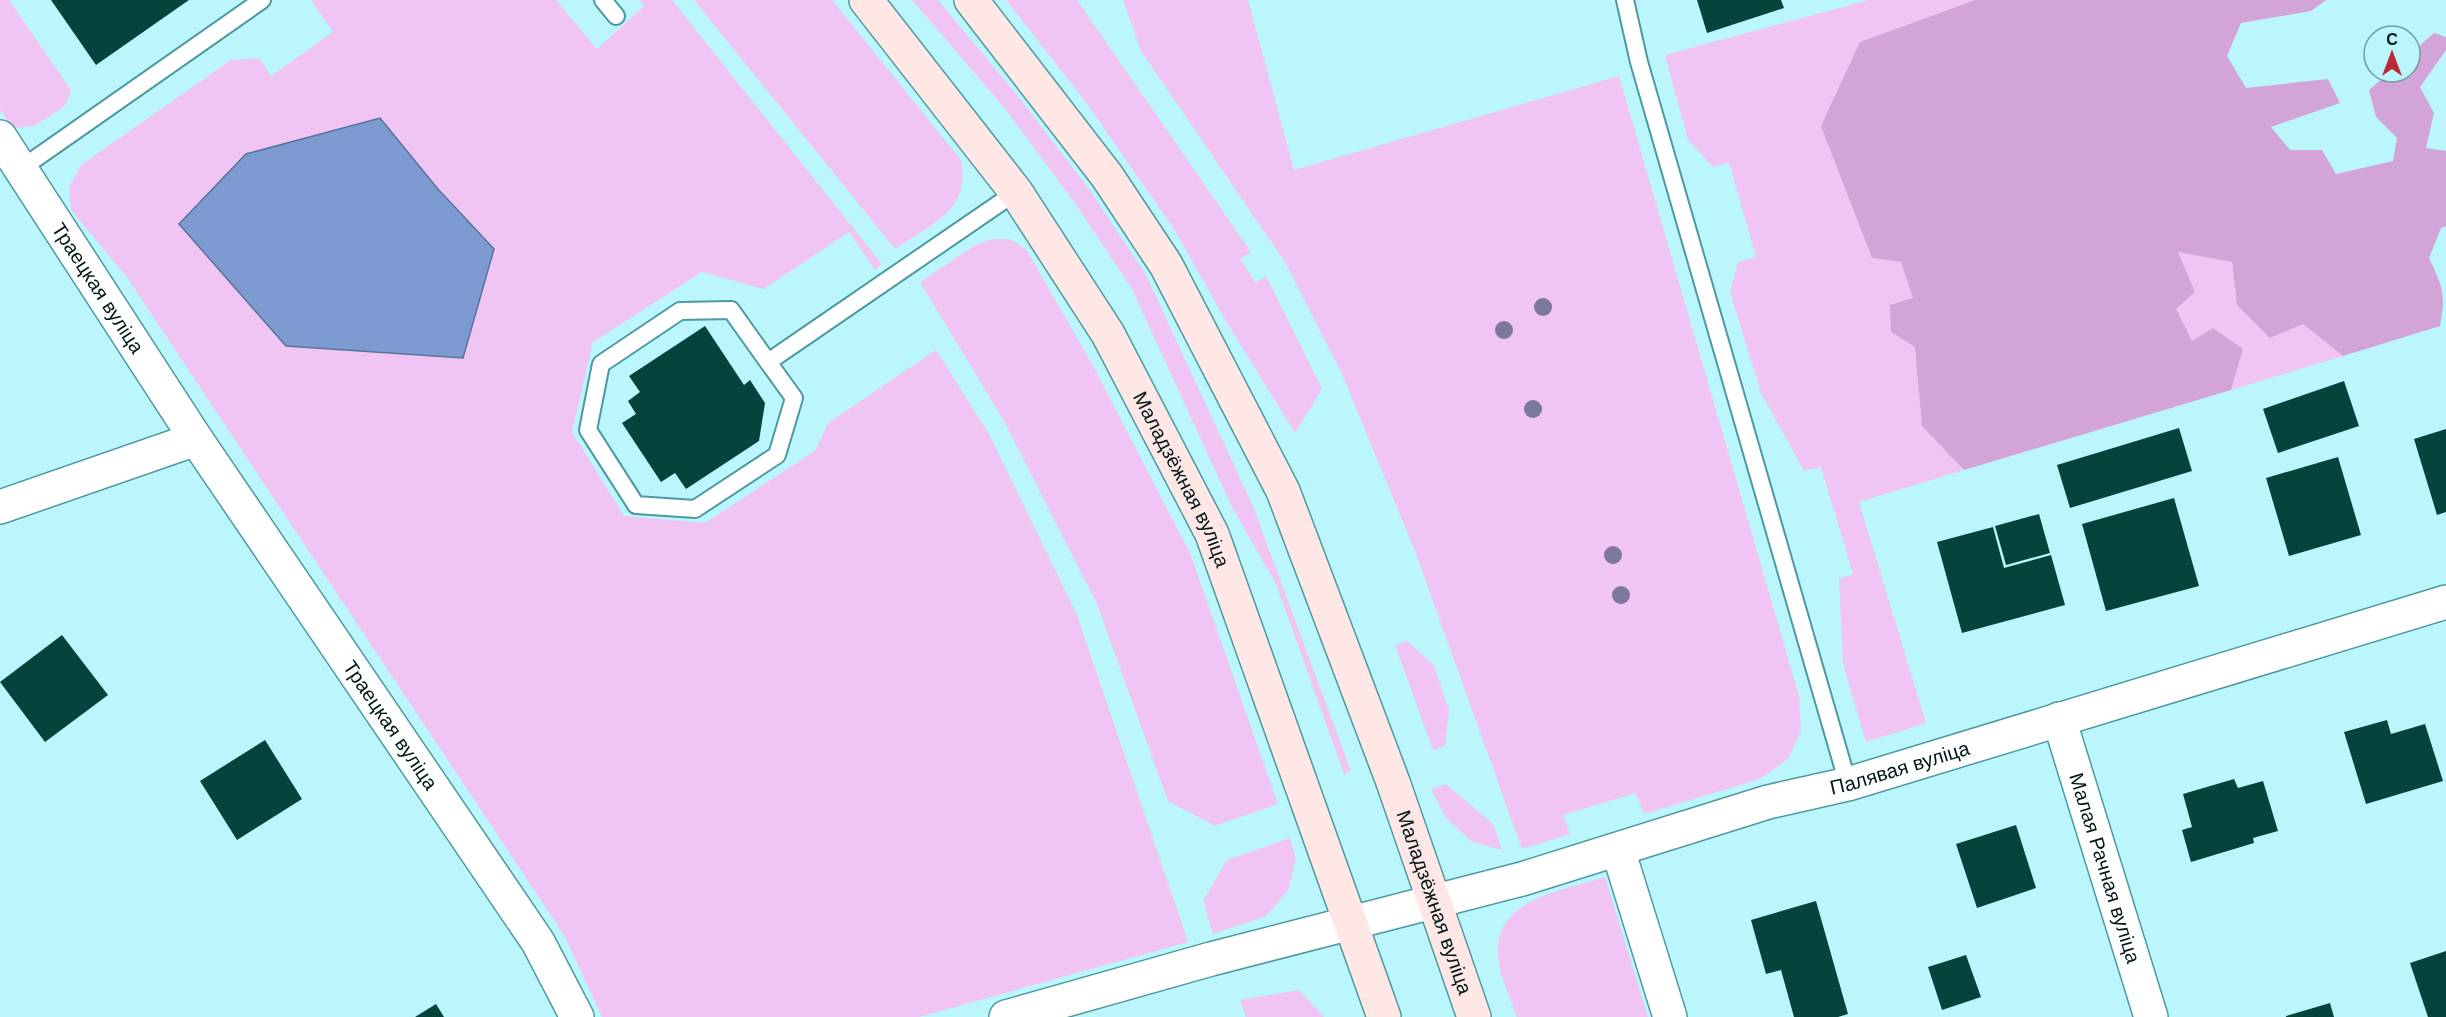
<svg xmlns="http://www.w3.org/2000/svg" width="2446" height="1017" font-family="Helvetica,sans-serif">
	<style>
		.green { fill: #f0c5f4; fill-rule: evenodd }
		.forest { fill: #d3a4d7 }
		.water { fill: #7d9ad1; stroke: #58739a; stroke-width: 1.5 }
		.building { fill: #04443d }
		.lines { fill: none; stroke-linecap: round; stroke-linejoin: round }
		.service-casing { stroke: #4d99a0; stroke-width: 20 }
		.minor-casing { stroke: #4d99a0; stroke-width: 36 }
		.secondary-casing { stroke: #4d99a0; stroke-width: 36 }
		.service { stroke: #fff; stroke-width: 16 }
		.minor { stroke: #fff; stroke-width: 33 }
		.secondary { stroke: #ffe7e6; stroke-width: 33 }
		.tree { fill: #7c779c }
		.labels { text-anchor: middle; stroke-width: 6; stroke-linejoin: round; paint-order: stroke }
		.street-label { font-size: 20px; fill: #011719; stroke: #bbf6fc }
	</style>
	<rect width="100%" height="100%" fill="#bbf6fc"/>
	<path class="green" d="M0,0h9l62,90 -6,16 -31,20 -21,2 -13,-18z
		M311,0h245l41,49 47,-43 -4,-6h32l210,264 -7,6 -26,-38 -85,57 -62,-17 -109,70 -21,90 52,84 81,7 111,-73 12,-27 108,-73 53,84 88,181 111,327 -269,75h-317l-38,-82 -438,-659 -55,-66 -2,-23 12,-22 150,-105 28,-2 12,18 62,-44zM437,188l57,61 -31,109 -177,-12 -107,-122z
		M694,0h138l129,160c11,50 -31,65 -66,89z
		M912,0h26l79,95 72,94 57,86 106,229 99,267 -7,3 -68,-190 -44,-77 -101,-220 -57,-85 -68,-92z
		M1006,0h71l174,252 -11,7 16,24 10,-7 56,113 -27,44 -65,-105 -56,-99 -89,-128z
		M1123,0h125l46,170 325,-94 180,620 2,35 -13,28 -28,20 -116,35 -8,-21 -73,22 7,19 -48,15 -107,-298 -73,-177 -57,-112 -144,-211z
		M1869,0h106l-115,42 12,216 29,4 12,36 9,128 42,44 -105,32 67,221 -60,19 -23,-78 -4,-85 14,-5 -32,-107 -17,4 -43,-78 -31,-101 8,-30 18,-5 -27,-94 -16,4 -25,-27 -23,-85z
		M993,239h16l17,10 65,113 99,191 88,251 -63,22 -47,-25 -71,-197 -93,-183 -84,-139 55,-37z
		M2178,252l54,10 5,43 66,19 40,32 -112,34 12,-41 -51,-7 -16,-33 19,-17z
		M1407,641l27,24 15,45 -4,36 -12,4 -38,-105z
		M1446,784l47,40 9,26 -30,-8 -26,-24 -15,-29z
		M1290,838l6,20 -8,33 -22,25 -53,18 -10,-33 24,-41z
		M1605,877l43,140h-131c-6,-17 -15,-36 -18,-53 -11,-65 60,-72 106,-87z
		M1299,990l25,27h-78l-6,-17z"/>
	<path class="forest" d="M1975,0h351l-15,11 -70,12 -14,33 19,32 82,-9 12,24 -69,24 19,23h32l14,24 57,-13 4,-23 -21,-21 -7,-27 21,-18h20v-18l24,-21 12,4v13l-26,37 14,26 -8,35 20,3v75l-5,2 -12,30c14,30 17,35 11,68l-97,30 -40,-32 -33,14 -33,-33 -5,-43 -54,-10 17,40 -19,17 16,32 21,-13 30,21 -12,41 -267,80 -42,-44 -7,-79 -24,-15 -1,-27 23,-7 -12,-36 -29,-4 -51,-132 39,-84z"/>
	<path class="water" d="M380,118l57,70 57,61 -31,109 -177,-12 -107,-122 67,-70z"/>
	<path class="building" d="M51,0h138l-93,65z
		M1697,0h84l3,8 -77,25z
		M705,326l39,59 6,-5 15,23 -6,38 -73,48 -11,-16 -14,9 -39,-59 14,-9 -8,-13 12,-9 -11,-16z
		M2344,381l15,45 -81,27 -15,-44z
		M2179,428l13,43 -122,37 -13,-43z
		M2446,429v83l-9,3 -23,-76z
		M2338,457l23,78 -72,21 -23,-78z
		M2174,498l25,88 -93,25 -24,-87z
		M2039,514l11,39 -44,12 -11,-39z
		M1993,527l11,41 47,-13 14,50 -103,28 -25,-91z
		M62,635l46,60 -63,47 -45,-60z
		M2387,720l4,14 34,-10 18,57 -77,23 -22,-72z
		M265,740l37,59 -65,41 -37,-59z
		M2234,779l4,9 25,-7 15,50 -25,7 1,5 -63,19 -9,-32 10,-3 -9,-33z
		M2016,825l20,63 -59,20 -21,-64z
		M1816,901l32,113 -10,3h-44l-13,-47 -15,4 -15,-54z
		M2446,951v66h-18l-18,-54z
		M1966,955l15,42 -39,13 -14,-43z
		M2330,1003l4,14h-48v-1z
		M436,1004l8,13h-29z"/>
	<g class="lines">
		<defs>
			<path id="service" d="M603,0l13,16
				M1625,0l14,62 209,722
				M22,168l240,-168
				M768,362l26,36 -17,57 -82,54 -59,-4 -48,-75 13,-66 79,-53 51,-1 37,52 248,-170"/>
			<g id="minor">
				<path id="s1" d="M0,137l196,302 342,503 39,75"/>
				<path d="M0,507l196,-68"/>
				<path id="s2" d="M2059,719l92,298"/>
				<path d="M1618,850l52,167"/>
				<path id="s3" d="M1006,1017l205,-58 311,-80 246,-77 80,-18 598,-182"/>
			</g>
			<g id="secondary">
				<path id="s4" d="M866,0l150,192 92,142 104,200 172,483"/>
				<path id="s5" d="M971,0l136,176 59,89 117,226 110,291 81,235"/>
			</g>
		</defs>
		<use href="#service" class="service-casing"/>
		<use href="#minor" class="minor-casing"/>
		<use href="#secondary" class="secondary-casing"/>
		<use href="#service" class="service"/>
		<use href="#minor" class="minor"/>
		<use href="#secondary" class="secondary"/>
	</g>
	<g class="tree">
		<circle cx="1543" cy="307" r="9"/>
		<circle cx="1504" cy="330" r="9"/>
		<circle cx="1533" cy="409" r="9"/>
		<circle cx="1613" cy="555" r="9"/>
		<circle cx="1621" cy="595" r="9"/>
	</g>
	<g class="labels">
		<g class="street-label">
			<text dy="7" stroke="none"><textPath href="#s1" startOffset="180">Траецкая вуліца</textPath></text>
			<text dy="7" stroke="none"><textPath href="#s4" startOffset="576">Маладзёжная вуліца</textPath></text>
			<text dy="7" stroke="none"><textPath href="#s1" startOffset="706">Траецкая вуліца</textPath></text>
			<text dy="7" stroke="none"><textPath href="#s3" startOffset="928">Палявая вуліца</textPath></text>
			<text dy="7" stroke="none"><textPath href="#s2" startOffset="156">Малая Рачная вуліца</textPath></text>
			<text dy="7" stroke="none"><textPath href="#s5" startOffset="1022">Маладзёжная вуліца</textPath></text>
		</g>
	</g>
	<g transform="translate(2392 54)"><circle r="28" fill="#bbf6fc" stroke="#719da1" stroke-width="1.5"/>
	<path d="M0-4.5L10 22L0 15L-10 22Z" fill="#bb2a32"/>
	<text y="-9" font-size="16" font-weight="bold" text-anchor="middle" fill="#011719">С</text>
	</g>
</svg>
